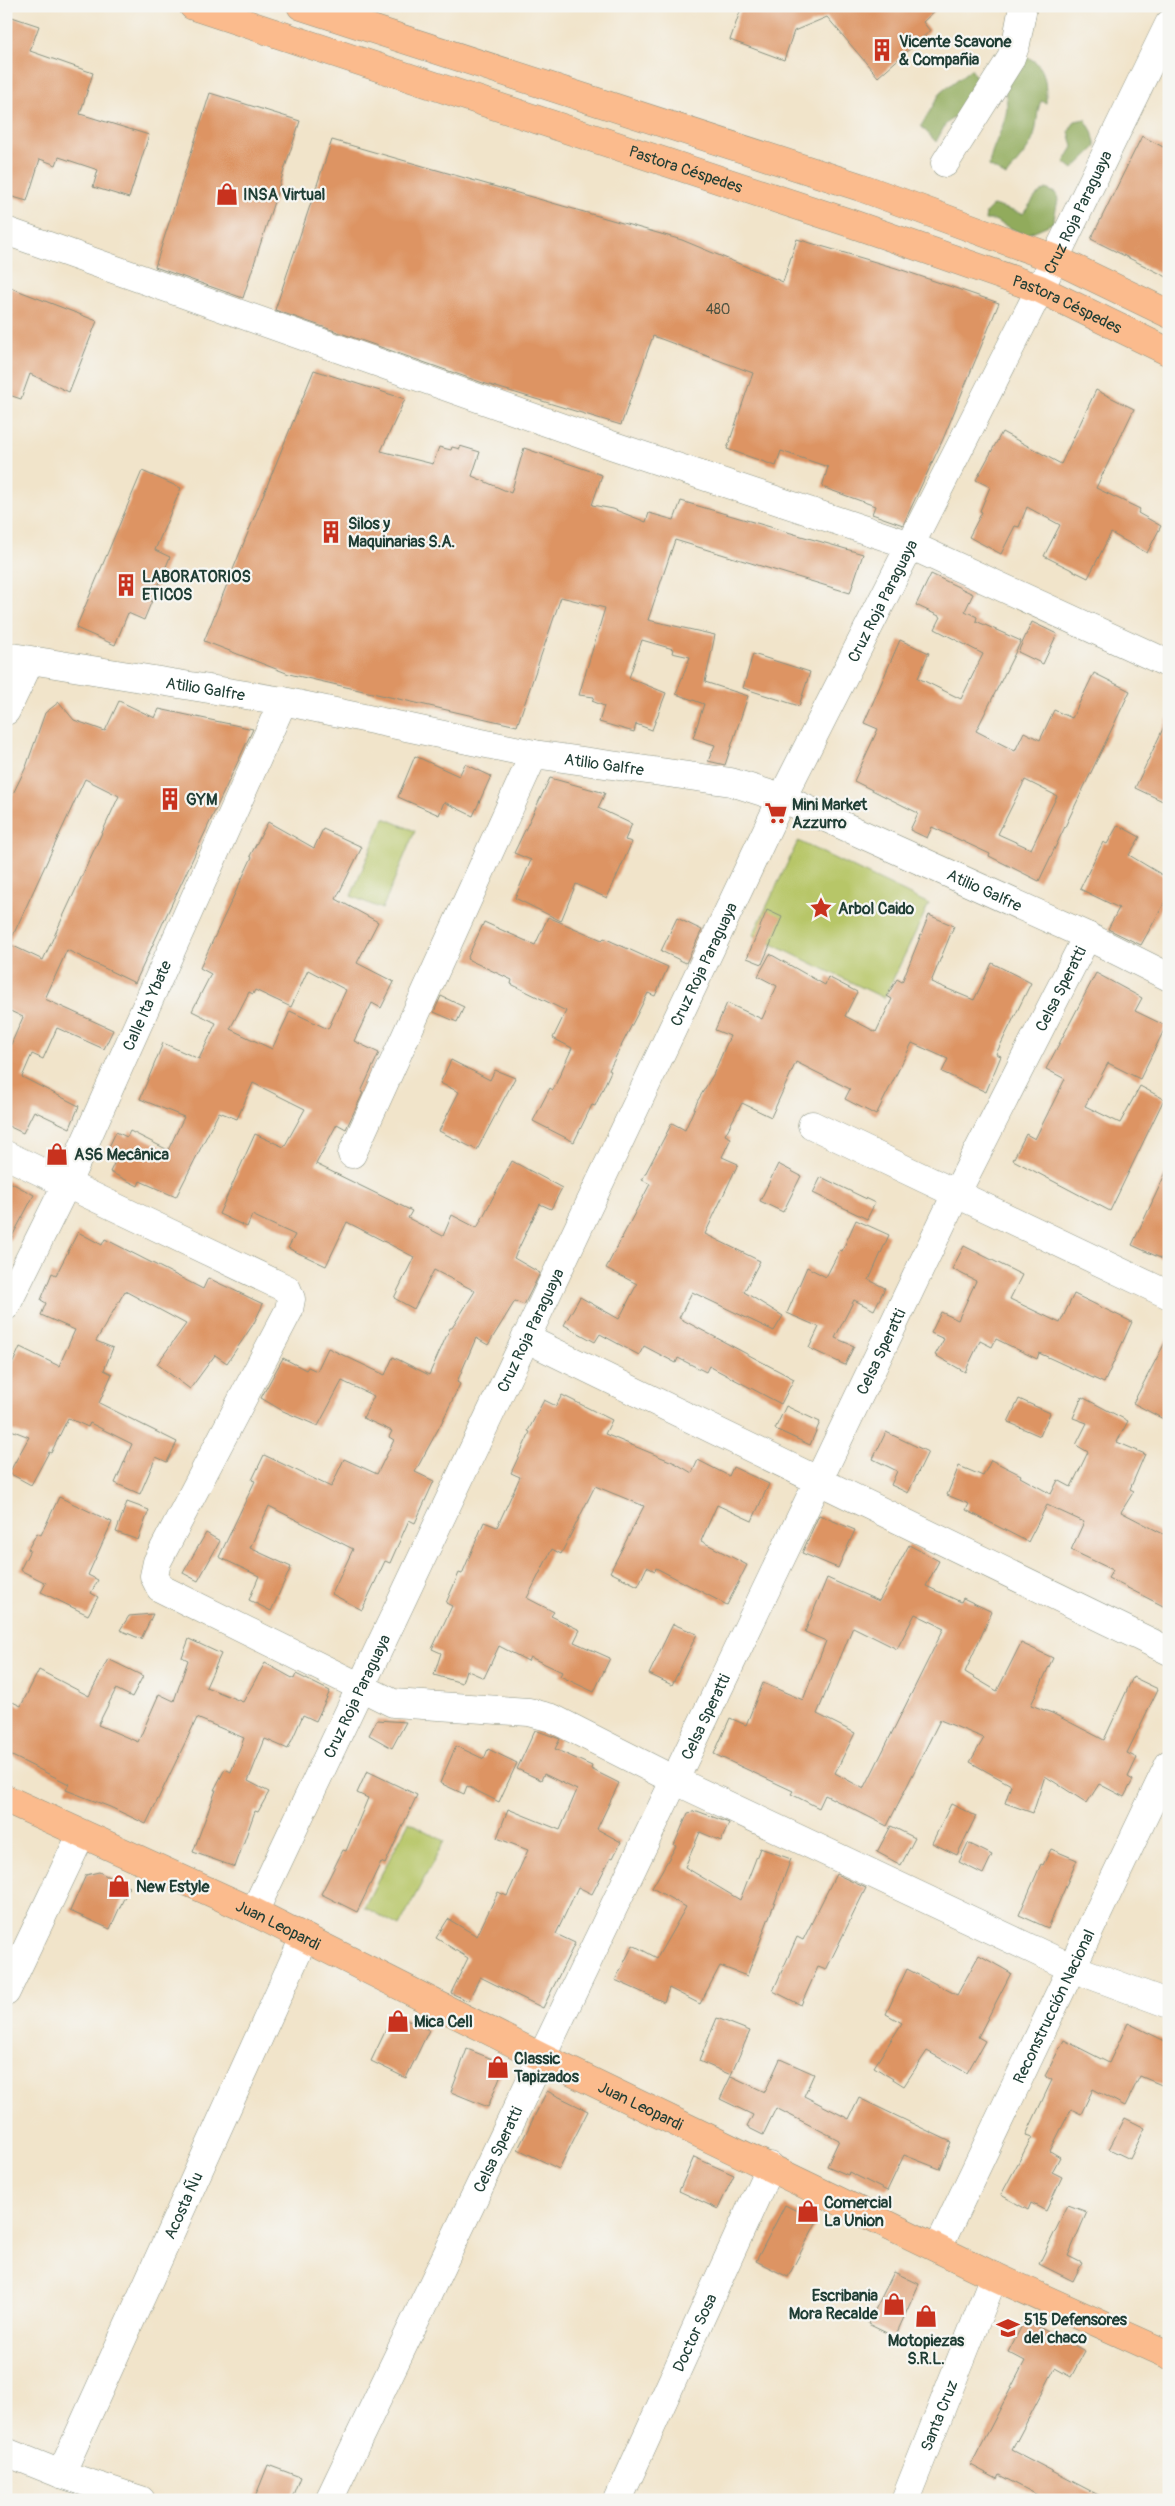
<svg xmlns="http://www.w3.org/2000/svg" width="1175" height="2506" font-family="Pangolin,sans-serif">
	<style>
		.green { fill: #b7c668; stroke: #6b824e }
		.forest { fill: #91ab5c; stroke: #587448 }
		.building { fill: #dd9463; fill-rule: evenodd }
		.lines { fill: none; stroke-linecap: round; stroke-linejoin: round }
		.minor-casing { stroke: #88907f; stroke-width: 29 }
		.major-casing { stroke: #88907f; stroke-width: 29 }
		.minor { stroke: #fff; stroke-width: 28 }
		.major { stroke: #fbbb8d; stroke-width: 28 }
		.labels { text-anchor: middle; stroke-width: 4.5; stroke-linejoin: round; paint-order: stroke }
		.number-label { font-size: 14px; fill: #4e5340 }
		.poi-label { font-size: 16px; font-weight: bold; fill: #1f3d34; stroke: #f6f6f2; text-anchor: start }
		.street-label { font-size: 16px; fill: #1f3d34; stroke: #f6f6f2 }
	</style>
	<rect width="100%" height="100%" fill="#f6f6f2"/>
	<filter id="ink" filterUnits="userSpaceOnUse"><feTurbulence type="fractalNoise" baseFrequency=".02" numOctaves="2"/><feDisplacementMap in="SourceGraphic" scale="10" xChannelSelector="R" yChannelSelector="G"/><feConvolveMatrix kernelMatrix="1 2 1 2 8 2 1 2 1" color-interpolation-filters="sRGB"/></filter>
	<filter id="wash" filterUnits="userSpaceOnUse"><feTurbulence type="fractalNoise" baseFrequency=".0096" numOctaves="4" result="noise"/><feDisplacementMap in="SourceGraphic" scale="20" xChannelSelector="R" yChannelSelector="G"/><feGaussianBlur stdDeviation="1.12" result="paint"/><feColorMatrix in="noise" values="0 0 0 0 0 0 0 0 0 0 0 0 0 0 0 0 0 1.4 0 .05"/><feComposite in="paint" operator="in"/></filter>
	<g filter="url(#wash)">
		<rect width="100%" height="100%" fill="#f1e4ca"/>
		<path class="green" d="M384,818l31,13 -33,78 -31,-13z
			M798,841l131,63 -45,94 -131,-63z
			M409,1822l35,19 -45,85 -35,-19z"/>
		<path class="forest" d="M1014,53c31,7 32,21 32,50l-5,-2c-5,11 -3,23 -7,35 -5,15 -19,28 -28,40l-17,-10c2,-19 13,-33 17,-52 3,-12 -2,-26 -5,-39z
			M971,69l10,16 -9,16 -27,24 -9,17 -15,-16 20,-34z
			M1085,119l7,12 4,16 -23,22 -9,-7 9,-15 -4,-16 6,-10z
			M1046,189l11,5 1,6 -5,23 -28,12 -31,-15h-9l1,-8 7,-7 30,9 13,-18z"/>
		<g id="blocks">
			<path class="building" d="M742,6h198l-17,16 7,9 -52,46 -51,-60 -33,14 -10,29 -54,-20z
				M6,15l33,11 -9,25 63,22 -13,41 69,21 -20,63 -36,-11 5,-17 -39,-13 -3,8 -16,-6 -13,42 -21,-6z
				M210,93l90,28 -57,177 -88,-31z
				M1142,136l27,14v128l-78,-39z
				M332,140l350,100 101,42 14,-43 99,29 103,35 -56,136 -40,86 -31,-11 3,-8 -53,-19 6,-20 -47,-16 -5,15 -49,-17 26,-76 -100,-37 -32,89 -138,-42 -208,-73z
				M6,286l91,35 -28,71 -39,-18 -9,25 -15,-5z
				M314,370l91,29 -24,52 52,13 6,-17 12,3 1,-3 8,2v-3l20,6 -8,24 39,17 13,-45 78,27 -10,30 21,4 33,13 3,-9 25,7 7,-19 182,53 -13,39 -175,-53 -27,80 67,15 -10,47 43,14 -23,69 -17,-4 7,-16 -22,-7 11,-34 -28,-10 14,-37 -18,-4 1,-4 -31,-9 -13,38 37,15 -14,37 -16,-6 -2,8 -35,-10 5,-16 -12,-5 2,-4 -15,-2 26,-87 -44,-11 -44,129 -228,-52 -85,-33z
				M1096,390l38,19 -38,79 44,21 -2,4 23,13 -14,27 -36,-20 -23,45 -44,-22 16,-31 -33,-18 -8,20 -4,-1 -14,28 -32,-17 13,-25 -2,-1 10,-24 -14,-7 26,-48 59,32z
				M142,471l39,17 -26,62 15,7 -26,63 -16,-7 -13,32 -39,-17z
				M931,574l42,20 -8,17 12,6 -1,4 45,20 -45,90 39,20 9,-19 16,8 14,-30 18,8 22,-45 36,18 -91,190 -50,-25 1,-2 -58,-27 -5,11 -17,-8 8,-17 -64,-32 24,-52 -14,-6 36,-83 29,13 -11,25 43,21 22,-45 -48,-25 6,-12 -25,-12zM1025,780l32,16 -26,53 -33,-15z
				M1032,622l25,12 -14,30 -25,-12z
				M753,654l57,18 -11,34 -56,-18z
				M119,701l36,17 4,-9 94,20 -118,254 -68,-33 -22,49 68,31 -9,19 -47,-21 -14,31 -11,-5 -10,23 57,29 -9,22 -36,-17 -11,22 -17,-8v-69l17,-39 -17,-8v-201l20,-41 19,-54 14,-11 15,18 31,11zM85,779l34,17 -76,164 -34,-16z
				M1169,716v88l-34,-16z
				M415,756l44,20 6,-12 26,12 -18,40 -29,-14 -5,13 -41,-18z
				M550,778l55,15 -7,15 34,16 -7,16 7,2 -25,56 -31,-14 -15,37 -46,-23 16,-38 -17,-7z
				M268,822l46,26 9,-19 39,18 -26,52 42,23 -21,41 37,19 -13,26 -9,-5 -18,38 25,12 -18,39 2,1 -17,36 -9,-5 -21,40 96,47 -4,7 35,18 9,-21 25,13 35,-67 50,27 -11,21 -11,-5 -26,54 26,15 -16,32 -9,-4 -27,44 -12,-7 -19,44 3,2 -18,38 -27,50 19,9 -19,42 -6,-3 -19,43 -5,-2 -23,49 -30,-16 21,-45 -84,-43 -19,42 41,19 -20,44 -22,-11 10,-24 -40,-19 36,-76 -3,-1 12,-25 67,32 13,-28 33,15 17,-34 -5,-3 3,-6 -29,-13 11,-22 -32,-15 -24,45 -35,-15 -22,-13 22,-40 23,12 2,-3 9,4 11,-23 57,27 8,-18 36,18 21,-47h2l23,-37 -41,-21 -20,39 -20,-11 20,-41 -67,-35 -21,44 -38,-18 7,-13 -43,-20 -5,12 -28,-13 36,-80 29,13 21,-38 -52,-26 -16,36 -18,-7 -43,85 -36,-16 -2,5 -28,-14 8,-17 -10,-6 8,-17 11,5 3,-6 38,19 16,-33 -44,-18 23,-56 36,16 17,-36 -24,-12 19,-37 -11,-6 52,-111 -2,-1zM308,970l38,20 -18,39 -38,-18 -18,38 -42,-20 19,-37 4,2 2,-4 36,17z
				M1118,825l22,12 -11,18 40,24v16l-28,50 -33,-16 11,-21 -39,-19 23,-47 4,2z
				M767,910l15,7 -20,47 -15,-6z
				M929,915l25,11 -23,56 43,18 18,-37 39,20 -35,71 5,2 -15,36 -44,-20 6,-13 -36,-16 -36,72 -31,-16 5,-10 -54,-27 -25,55 -29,-14 -17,32 6,3 -9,19 16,7 -33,70 55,27 -16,31 39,24 -9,15 -82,-39 -13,26 115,61 -13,25 -72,-38 -3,6 -28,-14 -2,5 -32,-17 -5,9 -39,-21 -5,8 -31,-17 16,-28 39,22 18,-35 -31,-16 44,-84 -8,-4 30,-57 13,7 13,-30 15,-25 17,-39 -15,-6 12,-27 35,16 15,-33 -19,-10 12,-22 55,31 3,-8 29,15 -12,24 31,16 16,-33 -5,-3 10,-17 5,3z
				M548,917l54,23 2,-2 64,29 -13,29 -7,-3 -39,77 2,1 -16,35 -3,-1 -18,37 -41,-21 17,-33 3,2 19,-42 -19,-10 13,-27 -55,-27 1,-4 -45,-21 17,-37 51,23z
				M677,918l25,12 -16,33 -25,-12z
				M1096,973l46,25 -7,13 31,15 -26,53 -32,-16 -23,43 35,17 20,-37 24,13 -54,112 -97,-51 13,-26 9,5 30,-60 -19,-10z
				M441,996l23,11 -7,15 -23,-10z
				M451,1060l39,20 5,-10 20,8 -38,72 -38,-19 20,-39 -19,-9z
				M778,1164l23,12 -18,36 -23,-11z
				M1169,1166v96l-37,-17z
				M821,1177l54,26 -8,16 -54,-26z
				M6,1180l28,15 -28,53z
				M856,1220l33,15 -20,45 16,8 -11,22 -20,-10 -19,38 19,8 -9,19 -36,-17 10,-21 -32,-14 20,-46 19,10 14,-27 2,1z
				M78,1232l24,13 3,-6 98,50 5,-11 55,26 -9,19 -27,40 -12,-8 -25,34 -33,-25 29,-40 -61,-33 -29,50 17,7 -9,22 8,4 -13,29 78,39 -10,20 -11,-5 -16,37 -25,-11 17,-39 -42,-21 -2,4 -20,-9 -17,35 -2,-1 -18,33 -22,-12 20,-36 -23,-9v-50l14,-31 39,19 16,-36 -34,-15 5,-12 -5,-3 11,-27 4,2z
				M964,1246l58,29 -12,24 50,24 14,-29 58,28 -28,61 -65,-30 -2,6 -41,-20 -4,8 -12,-6 -15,31 -30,-17 9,-16 -13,-6 10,-21 17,8 18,-39 -24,-12z
				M1169,1335v87l-36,-19z
				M562,1395l50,25 -7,14 70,29 17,10 6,-13 31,16 4,-9 36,17 -17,37 -35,-16 -16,36 46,24 -20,40 -71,-37 -1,3 -8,-4 -9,19 -28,-14 34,-66 -49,-20 -34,68 -9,-5 -25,49 27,14 -3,4 29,14 -6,12 36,16 -16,34 -34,-16 2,-4 -32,-15 -2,4 -29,-15 -15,32 -18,-8 -4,13 -28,-8 7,-22 -9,-4 20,-43 -6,-3 13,-30 3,1 22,-52 13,5 23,-50 -9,-4 19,-41 -2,-1 16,-31 12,6z
				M1082,1397l46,24 -11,21 28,12 -15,35 4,2 -13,21 48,25v72l-61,-31 5,-8 -42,-20 13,-28 -37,-17 -19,37 -62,-32 3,-6 -22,-9 12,-29 24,10 8,-16 30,15 -1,2 31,17 7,-14 13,7 17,-35 -12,-7 11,-22 -14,-5z
				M1019,1399l31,14 -10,23 -32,-14z
				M786,1406l34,16 -10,23 -35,-16z
				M886,1432l42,20 -20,41 -17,-8 6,-14 -24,-12z
				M59,1497l53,25 -24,53 10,5 -7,13 7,4 -10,18 -47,-23 5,-9 -26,-13 10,-20 -2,-1 9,-16 4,2z
				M127,1502l22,8 -11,30 -22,-8z
				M819,1515l36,15 -17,38 -36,-15z
				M206,1533l14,8 -22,40 -15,-8z
				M909,1545l30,16 -13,25 35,16 2,-4 29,14 -27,60 32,19 24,-48 32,15 -22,47 21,8 52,27 29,-63 25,12 -31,64 10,5 -9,19 5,3 -9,17 -25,-13 -12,19 -42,-27 -12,37 -28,-10 6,-18 -41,-23 14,-24 -44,-18 -53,106 -62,-31 -6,13 -28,-14 2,-3 -79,-37 16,-36 16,7 17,-42 40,17 23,-59 -21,-9 22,-54 52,23zM915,1614l29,14 -80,161 -29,-16 20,-40 -38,-19 36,-87 44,22z
				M153,1614l-12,25 -21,-9 9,-14z
				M673,1624l24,10 -25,51 -23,-11z
				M189,1639l32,15 -15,33 37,15 22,-39 29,16 2,-5 34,17 -14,30 -13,-6 -15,34 -23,-10 -17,42 21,11 -11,20 -3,-1 -20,56 -42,-15 23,-62h-2l11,-21 6,3 13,-34 -47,-20 -51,106 -36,-17 -44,-17 3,-6 -63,-31v-54l15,7 18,-36 50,26 19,-37 35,17 -11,21 -16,-8 -18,36 40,17 21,-48 15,7 14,-41 -6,-3z
				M377,1720l29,2 -14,26 -23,-13z
				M535,1730l25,9 -5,10 37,17 -1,3 28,14 -22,46 24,13 -8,16 -2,-1 -19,37 -14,-7 -22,47 19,9 -32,65 -63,-31 -12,24 -17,-8 17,-35 -32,-20 12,-19 29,17 21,-44 9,4 21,-46 -31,-12 11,-29 52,21 17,-40 -33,-16 -3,6 -24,-11z
				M456,1746l28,13 4,-10 29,14 -18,39 -32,-16 -3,8 -24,-11z
				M367,1771l50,24 -32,69 -4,-2 -24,50 -36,-18 22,-44 3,1 22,-53 -11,-5z
				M951,1804l25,12 -19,39 -25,-12z
				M697,1811l32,12 -8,18 -21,-9 -15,35 55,33 20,-52 31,11 -44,117 -27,-10 -20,38 -31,-16 -5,14 -49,-22 18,-35 24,13 29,-51 -34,-19 24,-42 -2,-1 14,-32z
				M891,1826l24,12 -14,27 -24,-13z
				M968,1843l24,12 -9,19 -24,-12z
				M1051,1849l26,11 -29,68 -29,-13 22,-51 2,1z
				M99,1872l30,15 -19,42 -40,-18 16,-36z
				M836,1874l30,14 -40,82 -8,-3 -17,38 -28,-14 24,-54 6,3z
				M979,1955l32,18 -33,64 7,4 -18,32 -40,-22 -23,35 -30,-19 28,-44 -16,-9 21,-45 50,26z
				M394,2013l35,17 -23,48 -35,-17z
				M717,2018l33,13 -19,44 -32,-14z
				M1128,2023l41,20v31l-5,12 -24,-10 -15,30 -32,-17 -12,25 -10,-5 -21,42 10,6 -8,15 10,5 -16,34 -15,-8 -3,7 -27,-15 31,-58 -6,-2 26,-55 -7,-4 19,-36 45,23z
				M467,2049l38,15 -17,43 -37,-15z
				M780,2059l34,15 -10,22 45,23 10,-21 92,44 -11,27 -36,-14 -17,36 -38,-19 -1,3 -21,-9 12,-26 -63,-32 -13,27 -16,-8 6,-12 -33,-16 11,-23 34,16z
				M547,2091l41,20 -29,58 -41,-20z
				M1125,2118l20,10 -15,31 -21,-10z
				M694,2157l40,18 -16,34 -39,-18z
				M785,2205l32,16 -29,56 -32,-16z
				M1068,2205l19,7 -19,44 14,7 -9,18 -34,-17z
				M894,2272l25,12 -24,53 -27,-13z
				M1025,2320l60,31 -14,26 -16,-9 -43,82 96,50h-61l-48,-25 -2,4 -26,-14 54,-104 -17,-9z
				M268,2465l32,12 -9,23h-37z"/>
		</g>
	</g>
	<g filter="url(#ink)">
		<use href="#blocks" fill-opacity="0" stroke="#88907f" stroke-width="1"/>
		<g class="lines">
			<defs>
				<g id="minor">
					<path d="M945,163l65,-103 6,-16 6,-32"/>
					<path d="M6,231l608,215 296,99 259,119"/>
					<path id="s1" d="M6,656l277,45 251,53 197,28 51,16 305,138 82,41"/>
					<path d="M6,711l24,-50"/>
					<path d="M812,1125l357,170"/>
					<path d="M352,1154l182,-400"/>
					<path d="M6,1155l281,134 4,10 -2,11 -132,252 -3,14 6,12 233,115 136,9 23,6 122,62 398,188 97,36"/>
					<path id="s2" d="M6,1306l60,-121 217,-484"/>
					<path d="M525,1338l644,313"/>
					<path id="s3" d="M254,1912l528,-1114 258,-509 129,-265"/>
					<path d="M6,1992l75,-157"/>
					<path id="s4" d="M938,2248l231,-484"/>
					<path d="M6,2452l55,22 80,26"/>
					<path id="s5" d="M61,2474l243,-536"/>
					<path id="s6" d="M329,2500l627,-1306 131,-258"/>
					<path id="s7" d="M618,2500l152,-334"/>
					<path id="s8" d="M905,2500l89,-224"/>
				</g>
				<g id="major">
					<path id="s9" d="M193,6l654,216 193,67 129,63"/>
					<path d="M301,6l559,181 193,71 116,56"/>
					<path id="s10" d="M6,1799l248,113 287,145 453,219 175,79"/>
				</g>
			</defs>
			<use href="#minor" class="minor-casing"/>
			<use href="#major" class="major-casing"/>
			<use href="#minor" class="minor"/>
			<use href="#major" class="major"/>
		</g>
	</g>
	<defs>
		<symbol id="building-bare" viewBox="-9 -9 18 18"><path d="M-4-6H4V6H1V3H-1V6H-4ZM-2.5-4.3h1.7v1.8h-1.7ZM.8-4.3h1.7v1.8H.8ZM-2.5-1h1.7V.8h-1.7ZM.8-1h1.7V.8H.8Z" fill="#c8321e" stroke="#f6f6f2" stroke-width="2.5" paint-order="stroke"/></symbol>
		<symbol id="shop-bare" viewBox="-9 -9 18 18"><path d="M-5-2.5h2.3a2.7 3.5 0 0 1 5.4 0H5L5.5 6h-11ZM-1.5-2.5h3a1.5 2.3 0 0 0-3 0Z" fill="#c8321e" stroke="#f6f6f2" stroke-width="2.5" paint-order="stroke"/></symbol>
		<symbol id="supermarket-bare" viewBox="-9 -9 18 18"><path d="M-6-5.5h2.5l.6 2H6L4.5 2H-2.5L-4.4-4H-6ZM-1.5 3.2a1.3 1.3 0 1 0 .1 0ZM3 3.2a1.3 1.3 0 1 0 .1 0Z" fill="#c8321e" stroke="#f6f6f2" stroke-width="2.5" paint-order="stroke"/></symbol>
		<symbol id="sight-bare" viewBox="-9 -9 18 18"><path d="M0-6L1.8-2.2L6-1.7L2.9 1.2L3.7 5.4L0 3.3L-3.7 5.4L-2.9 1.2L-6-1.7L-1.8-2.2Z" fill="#c8321e" stroke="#f6f6f2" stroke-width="2.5" paint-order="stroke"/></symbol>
		<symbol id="school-bare" viewBox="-9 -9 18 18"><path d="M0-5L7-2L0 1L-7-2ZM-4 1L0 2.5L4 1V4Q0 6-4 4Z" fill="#c8321e" stroke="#f6f6f2" stroke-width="2.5" paint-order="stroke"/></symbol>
	</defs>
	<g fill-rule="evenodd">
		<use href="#building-bare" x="866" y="34" width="32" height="32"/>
		<use href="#shop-bare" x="211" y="178" width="32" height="32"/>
		<use href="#building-bare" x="315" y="516" width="32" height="32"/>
		<use href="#building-bare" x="110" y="569" width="32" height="32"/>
		<use href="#building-bare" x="154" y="783" width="32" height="32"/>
		<use href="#supermarket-bare" x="760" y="797" width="32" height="32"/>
		<use href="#sight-bare" x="805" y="892" width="32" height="32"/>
		<use href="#shop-bare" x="41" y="1138" width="32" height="32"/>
		<use href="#shop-bare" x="103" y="1870" width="32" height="32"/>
		<use href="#shop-bare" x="382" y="2005" width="32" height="32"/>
		<use href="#shop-bare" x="482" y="2051" width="32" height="32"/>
		<use href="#shop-bare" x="792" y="2195" width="32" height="32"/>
		<use href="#shop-bare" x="878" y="2288" width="32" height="32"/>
		<use href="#shop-bare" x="910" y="2300" width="32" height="32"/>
		<use href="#school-bare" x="992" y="2312" width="32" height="32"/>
	</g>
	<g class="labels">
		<g class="number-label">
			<text x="718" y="314">480</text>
		</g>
		<g class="poi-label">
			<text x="899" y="47">Vicente Scavone<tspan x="899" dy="18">&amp; Compañia</tspan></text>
			<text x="243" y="200">INSA Virtual</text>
			<text x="348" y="529">Silos y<tspan x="348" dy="18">Maquinarias S.A.</tspan></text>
			<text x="142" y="582">LABORATORIOS<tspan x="142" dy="18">ETICOS</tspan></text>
			<text x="186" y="805">GYM</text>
			<text x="792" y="810">Mini Market<tspan x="792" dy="18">Azzurro</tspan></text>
			<text x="838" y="914">Arbol Caido</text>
			<text x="74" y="1160">AS6 Mecânica</text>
			<text x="136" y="1892">New Estyle</text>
			<text x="414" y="2027">Mica Cell</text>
			<text x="514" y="2064">Classic<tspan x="514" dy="18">Tapizados</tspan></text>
			<text x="824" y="2208">Comercial<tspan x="824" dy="18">La Union</tspan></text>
			<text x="878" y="2301" text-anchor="end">Escribania<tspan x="878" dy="18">Mora Recalde</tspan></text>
			<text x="1024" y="2325">515 Defensores<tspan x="1024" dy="18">del chaco</tspan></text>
			<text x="926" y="2346" text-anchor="middle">Motopiezas<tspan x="926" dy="18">S.R.L.</tspan></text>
		</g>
		<g class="street-label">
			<text dy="6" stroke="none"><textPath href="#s9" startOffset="519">Pastora Céspedes</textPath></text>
			<text dy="6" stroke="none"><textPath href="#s3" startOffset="1889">Cruz Roja Paraguaya</textPath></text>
			<text dy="6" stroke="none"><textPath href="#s9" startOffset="924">Pastora Céspedes</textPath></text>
			<text dy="6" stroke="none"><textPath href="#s3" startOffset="1454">Cruz Roja Paraguaya</textPath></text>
			<text dy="6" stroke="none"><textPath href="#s1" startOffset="202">Atilio Galfre</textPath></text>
			<text dy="6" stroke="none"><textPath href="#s1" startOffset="608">Atilio Galfre</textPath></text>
			<text dy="6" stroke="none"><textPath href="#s1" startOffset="1012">Atilio Galfre</textPath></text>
			<text dy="6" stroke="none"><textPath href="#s3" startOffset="1049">Cruz Roja Paraguaya</textPath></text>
			<text dy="6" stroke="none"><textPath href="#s6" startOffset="1679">Celsa Speratti</textPath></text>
			<text dy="6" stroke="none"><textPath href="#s2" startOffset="332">Calle Ita Ybate</textPath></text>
			<text dy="6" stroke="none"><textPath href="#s3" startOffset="644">Cruz Roja Paraguaya</textPath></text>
			<text dy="6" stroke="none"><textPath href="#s6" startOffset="1274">Celsa Speratti</textPath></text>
			<text dy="6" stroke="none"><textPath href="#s3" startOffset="239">Cruz Roja Paraguaya</textPath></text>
			<text dy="6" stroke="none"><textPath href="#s6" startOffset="869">Celsa Speratti</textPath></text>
			<text dy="6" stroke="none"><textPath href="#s10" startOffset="300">Juan Leopardi</textPath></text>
			<text dy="6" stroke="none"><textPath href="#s4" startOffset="268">Reconstrucción Nacional</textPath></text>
			<text dy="6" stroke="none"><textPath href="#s10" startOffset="705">Juan Leopardi</textPath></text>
			<text dy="6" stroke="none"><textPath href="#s6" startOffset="389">Celsa Speratti</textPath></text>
			<text dy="6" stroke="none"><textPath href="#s5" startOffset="295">Acosta Ñu</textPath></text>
			<text dy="6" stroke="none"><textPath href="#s7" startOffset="184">Doctor Sosa</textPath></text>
			<text dy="6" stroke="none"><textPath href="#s8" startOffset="91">Santa Cruz</textPath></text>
		</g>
	</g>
	<rect width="1175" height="2506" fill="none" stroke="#f6f6f2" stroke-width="25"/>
</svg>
